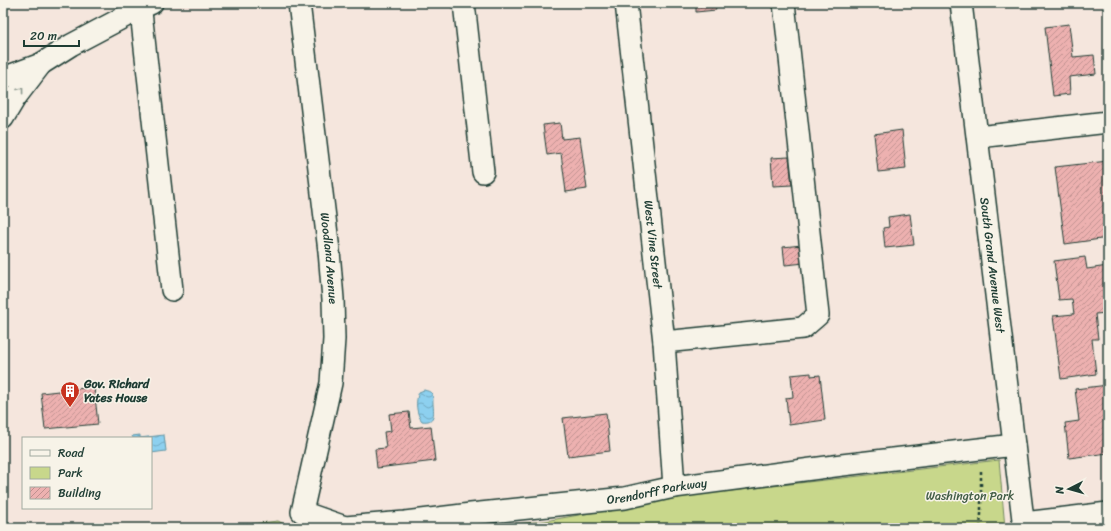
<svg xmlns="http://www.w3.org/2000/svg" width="1111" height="531" font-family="Sriracha,sans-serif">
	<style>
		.park { fill: #c8d78b; stroke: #748a60 }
		.water { fill: url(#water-waves); stroke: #6195a4 }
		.building { fill: url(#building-hatch); stroke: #1f3d34 }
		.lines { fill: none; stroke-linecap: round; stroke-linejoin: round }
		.minor-casing { stroke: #1f3d34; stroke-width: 24 }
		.path { stroke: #1f3d34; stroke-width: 2.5; stroke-dasharray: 3 3; stroke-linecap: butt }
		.minor { stroke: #f7f3e8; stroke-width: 21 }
		.oneway { stroke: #8b988e }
		.labels { text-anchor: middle; stroke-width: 3; stroke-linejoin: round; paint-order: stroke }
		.street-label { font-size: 12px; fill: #1f3d34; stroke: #f7f3e8 }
		.poi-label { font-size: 12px; font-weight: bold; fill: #1f3d34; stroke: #f7f3e8; text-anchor: start }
		.park-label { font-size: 12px; fill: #415c45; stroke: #f7f3e8 }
	</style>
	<defs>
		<pattern id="water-waves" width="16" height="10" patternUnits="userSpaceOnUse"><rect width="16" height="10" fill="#8dd0ef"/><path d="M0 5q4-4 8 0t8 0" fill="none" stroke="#73aac2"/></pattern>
		<pattern id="building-hatch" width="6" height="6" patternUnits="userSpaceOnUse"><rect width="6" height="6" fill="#edb1b0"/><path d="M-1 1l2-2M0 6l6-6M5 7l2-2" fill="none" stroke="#bf9190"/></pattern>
	</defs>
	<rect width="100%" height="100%" fill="#f5e6dd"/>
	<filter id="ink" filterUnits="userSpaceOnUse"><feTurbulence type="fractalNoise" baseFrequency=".025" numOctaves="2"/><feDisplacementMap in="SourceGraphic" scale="8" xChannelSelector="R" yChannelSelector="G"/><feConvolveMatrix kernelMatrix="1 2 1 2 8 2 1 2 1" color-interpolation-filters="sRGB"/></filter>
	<g filter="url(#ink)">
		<path class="park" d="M999,460l6,68h-528l68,-7 141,-25z
			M278,521l14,7h-78z"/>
		<path class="water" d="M424,390c3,1 6,1 8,4 1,3 1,7 1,10 1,10 2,19 -11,17 -6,-7 -7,-20 -3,-29z
			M140,435v3l24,-3 2,16 -15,2v-15h-18l-1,-2z"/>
		<path class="building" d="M696,3h19l1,7 -20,2z
			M1069,24l4,33 21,-2 2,19 -27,3 1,17 -17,2 -8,-69z
			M560,123l2,16 18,-2 7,52 -21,3 -5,-39 -14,2 -4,-30z
			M902,130l4,39 -28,3 -4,-38z
			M789,157l3,28 -19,1 -2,-28z
			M1108,161v77l-43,6 -10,-77z
			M910,214l4,31 -29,3 -2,-20 6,-1 -1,-10z
			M802,245l3,18 -20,2 -2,-18z
			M1085,257l2,12 21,-3v47l-13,1 3,25h-6l4,35 -35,5 -8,-63 21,-2 -2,-15 -13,1 -5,-39z
			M811,373v3l9,-1 5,45 -36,5 -3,-27 7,-1 -2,-22z
			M1108,385v68l-39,5 -4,-35 14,-2 -4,-32z
			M94,387l4,37 -53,5 -4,-36z
			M409,412l2,16 20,-2 4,35 -58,7 -2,-19 11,-1 -2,-16 7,-1 -2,-17z
			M606,413l4,38 -42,5 -5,-38z"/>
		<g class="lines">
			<defs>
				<g id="minor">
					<path d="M140,3l32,287"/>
					<path id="s1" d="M299,3l30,248 4,48 1,40 -3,44 -29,129 43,15 60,-5 66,-8 154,-16 49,-11 168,-22 172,-20"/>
					<path d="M464,3l19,169"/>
					<path id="s2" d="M626,3l38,339 10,145"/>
					<path id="s3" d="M961,3l63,525"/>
					<path d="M3,78l38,-14 30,-19 70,-37 11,-5"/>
					<path d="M3,118l12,-20 26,-34"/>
					<path d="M978,137l130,-15"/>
					<path d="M664,342l139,-14 15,-13 -34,-312"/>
					<path d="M1024,523l84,-10"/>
				</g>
			</defs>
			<use href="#minor" class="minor-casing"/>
			<path class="path" d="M980,528l1,-14v-45"/>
			<use href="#minor" class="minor"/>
		</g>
		<defs><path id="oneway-chevron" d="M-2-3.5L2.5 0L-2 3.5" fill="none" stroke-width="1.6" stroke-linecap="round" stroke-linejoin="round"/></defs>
		<use class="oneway" href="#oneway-chevron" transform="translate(21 90) rotate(-53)"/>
	</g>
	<defs>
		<symbol id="building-pin" viewBox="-11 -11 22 30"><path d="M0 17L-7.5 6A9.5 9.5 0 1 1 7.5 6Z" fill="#c8321e" stroke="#f7f3e8"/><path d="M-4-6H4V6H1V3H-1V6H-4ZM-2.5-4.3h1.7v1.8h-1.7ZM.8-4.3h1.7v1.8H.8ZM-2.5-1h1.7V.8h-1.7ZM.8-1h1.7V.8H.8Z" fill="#fff"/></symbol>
	</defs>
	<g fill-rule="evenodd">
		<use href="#building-pin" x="59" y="380" width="22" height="30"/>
	</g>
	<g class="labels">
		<g class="street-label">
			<text dy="4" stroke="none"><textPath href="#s2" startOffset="243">West Vine Street</textPath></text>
			<text dy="4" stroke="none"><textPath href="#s1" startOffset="257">Woodland Avenue</textPath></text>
			<text dy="4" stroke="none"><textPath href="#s3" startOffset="264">South Grand Avenue West</textPath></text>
			<text dy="4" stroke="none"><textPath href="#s1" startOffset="874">Orendorff Parkway</textPath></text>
		</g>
		<g class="poi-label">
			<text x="84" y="388">Gov. Richard<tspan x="84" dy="14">Yates House</tspan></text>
		</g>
		<g class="park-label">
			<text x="970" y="500">Washington Park</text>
		</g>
	</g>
	<rect width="1111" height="531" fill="none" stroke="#f7f3e8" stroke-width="16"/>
	<rect x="8" y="8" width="1095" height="515" fill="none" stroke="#1f3d34" stroke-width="1.5" filter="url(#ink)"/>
	<rect x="22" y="437" width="130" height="72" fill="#f7f3e8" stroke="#a1aaa0"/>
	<rect x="30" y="450" width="20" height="6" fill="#f7f3e8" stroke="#a1aaa0"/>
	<text x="58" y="457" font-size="12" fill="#1f3d34">Road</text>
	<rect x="30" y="467" width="20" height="12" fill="#c8d78b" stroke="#a1aaa0"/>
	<text x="58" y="477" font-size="12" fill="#1f3d34">Park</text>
	<rect x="30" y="487" width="20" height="12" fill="url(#building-hatch)" stroke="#a1aaa0"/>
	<text x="58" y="497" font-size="12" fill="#1f3d34">Building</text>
	<g transform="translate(1069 489) rotate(264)" stroke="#f7f3e8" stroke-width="3" paint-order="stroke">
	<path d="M0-3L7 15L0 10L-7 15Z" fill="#1f3d34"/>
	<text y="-6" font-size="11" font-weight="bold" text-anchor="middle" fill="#1f3d34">N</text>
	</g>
	<path d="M24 40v6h55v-6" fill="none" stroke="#1f3d34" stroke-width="2"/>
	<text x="30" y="40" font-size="12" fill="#1f3d34" stroke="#f7f3e8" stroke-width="3" paint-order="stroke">20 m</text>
</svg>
